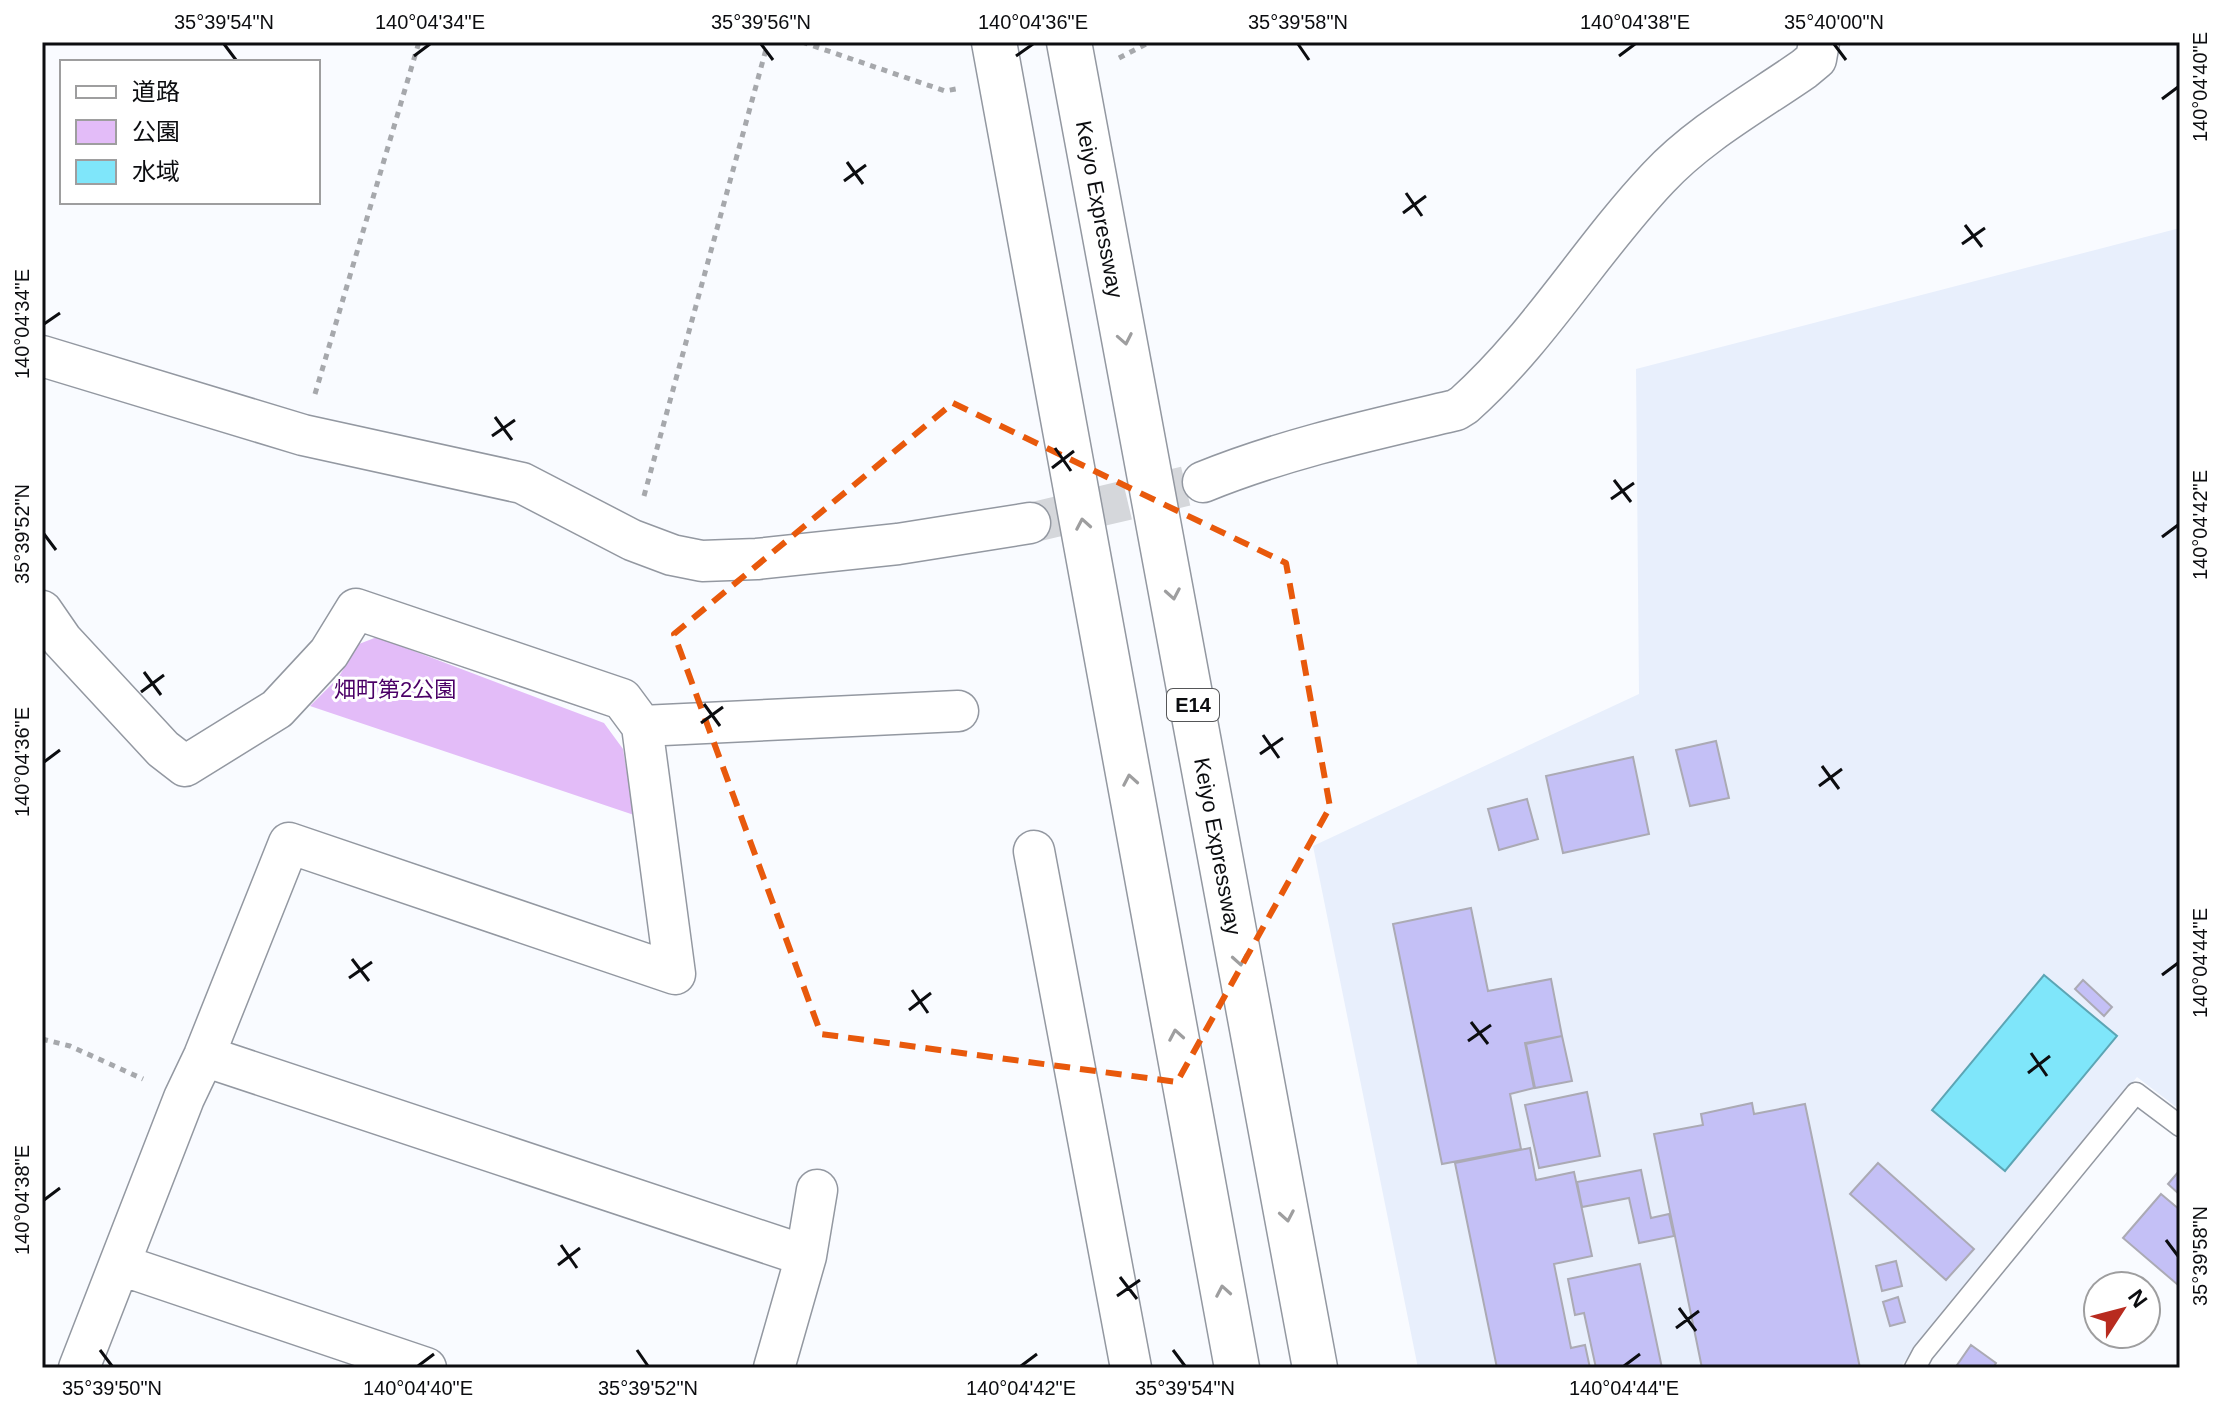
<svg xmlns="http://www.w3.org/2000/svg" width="2222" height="1410" font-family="Arial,'Noto Sans JP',sans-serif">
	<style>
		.built { fill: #e8effc }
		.green { fill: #e3bcf8 }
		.water { fill: #7fe6fa; stroke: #5ca5b4; stroke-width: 2 }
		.building { fill: #c4c0f6; stroke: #abaab4; stroke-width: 2 }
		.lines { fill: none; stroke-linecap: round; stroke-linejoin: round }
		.minor-tunnel { stroke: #d5d7db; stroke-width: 40; stroke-dasharray: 40 20; stroke-linecap: butt }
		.service-casing { stroke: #9398a1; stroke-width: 23 }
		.minor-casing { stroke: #9398a1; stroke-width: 43 }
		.motorway-casing { stroke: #9398a1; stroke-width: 47 }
		.path { stroke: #a6a8ac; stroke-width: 5; stroke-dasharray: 6 6; stroke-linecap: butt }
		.service { stroke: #fff; stroke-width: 20 }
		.minor { stroke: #fff; stroke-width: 40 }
		.motorway { stroke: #fff; stroke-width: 44 }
		.oneway { stroke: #9e9e9f }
		.marked { fill: none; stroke: #e8590c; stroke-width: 6; stroke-dasharray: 16 10; stroke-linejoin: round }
		.ticks { fill: none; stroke: #0c0d10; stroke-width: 3 }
		.labels { text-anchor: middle; stroke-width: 6; stroke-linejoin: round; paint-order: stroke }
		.shield { fill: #fff; stroke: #555658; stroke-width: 2 }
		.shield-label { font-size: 20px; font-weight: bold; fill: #0c0d10 }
		.street-label { font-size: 22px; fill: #0c0d10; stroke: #fff }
		.park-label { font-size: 22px; fill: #4b0067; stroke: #fff }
		.neatline { fill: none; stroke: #0c0d10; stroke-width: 3 }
		.ticks-label { font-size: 20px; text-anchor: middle; fill: #0c0d10 }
	</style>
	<rect width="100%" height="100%" fill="#f9fbff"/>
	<path class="built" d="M2180,228v882l-43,-33 -238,291h-481l-105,-522 326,-152 -3,-325z"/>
	<path class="green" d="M377,637l227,86 19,26 11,66 -324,-109 28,-28 21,-34z"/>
	<path class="water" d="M2044,975l73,61 -112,135 -73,-61z"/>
	<path class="building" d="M1716,741l13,57 -39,8 -14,-56z
		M1633,757l16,77 -86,19 -17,-77z
		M1527,799l11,40 -39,11 -11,-41z
		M1471,908l17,83 63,-12 11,57 -37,7 9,45 -24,6 11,55 -79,15 -49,-240z
		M2083,980l29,27 -8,9 -29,-27z
		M1562,1036l10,45 -37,7 -9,-44z
		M1587,1092l13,64 -61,12 -14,-63z
		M1752,1103l2,11 51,-10 55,264h-158l-48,-234 49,-9 -2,-11z
		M1530,1148l6,32 38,-8 18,84 -38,8 17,84 14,-3 5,23h-93l-42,-205z
		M1878,1163l96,86 -28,31 -96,-86z
		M1641,1170l10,48 18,-4 5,22 -35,7 -10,-45 -47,9 -5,-25z
		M2179,1171l1,1v23l-12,-11z
		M2161,1194l19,16 -2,75 -55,-47z
		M1896,1261l6,25 -20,5 -6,-25z
		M1640,1264l22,104h-66l-12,-55 -9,2 -7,-36z
		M1898,1297l7,25 -15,4 -7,-24z
		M1971,1345l25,18 -3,5h-38z"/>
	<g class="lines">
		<path class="minor-tunnel" d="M1030,523l173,-41"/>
		<defs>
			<path id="service" d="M1915,1368l8,-15 213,-260 44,33"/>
			<path id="minor" d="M42,356l261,79 219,48 110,57 40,15 30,6 55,-2 141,-15 132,-21
				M1203,482c81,-33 168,-52 253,-72l8,-5c75,-67 126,-155 194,-227 41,-44 97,-75 146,-109l12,-10 3,-17
				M42,611l20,29 101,109 22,17 92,-57 52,-56 27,-44 266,90 20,27 316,-15
				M1034,851l97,517
				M204,1056l602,200
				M121,1265l305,103
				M79,1368l105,-270 20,-42 85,-213 386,131 -33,-248
				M774,1368l32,-112 11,-66"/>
			<g id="motorway">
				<path d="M994,42l243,1326"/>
				<path id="s1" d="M1069,42l246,1326"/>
			</g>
		</defs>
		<use href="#service" class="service-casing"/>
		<use href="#minor" class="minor-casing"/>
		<use href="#motorway" class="motorway-casing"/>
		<path class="path" d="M802,42l143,49 11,-2
			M1119,58l31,-16
			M315,394l104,-352
			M644,496l124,-454
			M42,1039l28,7 73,33"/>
		<use href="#service" class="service"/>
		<use href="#minor" class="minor"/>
		<use href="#motorway" class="motorway"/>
	</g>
	<defs><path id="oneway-chevron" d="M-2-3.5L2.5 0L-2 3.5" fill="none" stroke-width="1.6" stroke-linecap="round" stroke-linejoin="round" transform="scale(2)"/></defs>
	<g class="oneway">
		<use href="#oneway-chevron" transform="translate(1125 339) rotate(79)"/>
		<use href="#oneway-chevron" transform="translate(1083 524) rotate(-100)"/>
		<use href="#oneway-chevron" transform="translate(1173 594) rotate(80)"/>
		<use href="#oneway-chevron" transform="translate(1130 780) rotate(-100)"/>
		<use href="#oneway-chevron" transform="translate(1240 960) rotate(80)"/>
		<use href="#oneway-chevron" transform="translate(1176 1035) rotate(-100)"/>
		<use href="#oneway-chevron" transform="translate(1287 1216) rotate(80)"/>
		<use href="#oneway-chevron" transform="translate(1223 1291) rotate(-100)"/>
	</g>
	<path class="marked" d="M953,403l333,160 44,244 -153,275 -356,-48 -147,-400z"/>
	<path class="ticks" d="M224,44l12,16M761,44l12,16M1298,44l11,16M1834,44l12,16M414,56l16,-12M1016,56l17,-12M1619,56l16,-12M2162,99l16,-12M847,162l16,22M844,181l22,-16M1406,193l16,23M1403,213l23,-17M1965,225l17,22M1962,244l23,-16M44,324l16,-11M495,417l17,23M492,436l23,-16M1055,448l16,23M1052,468l22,-17M1614,480l17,22M1611,499l23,-16M44,534l12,16M2162,537l16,-12M144,672l17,23M141,692l23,-17M704,704l16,22M701,723l22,-16M1263,735l16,23M1260,754l23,-16M44,762l16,-12M1822,766l17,23M1819,786l23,-17M352,959l17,22M2162,975l16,-12M349,978l23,-16M912,990l16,23M909,1010l22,-17M1471,1022l17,22M1468,1041l23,-16M2031,1053l16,23M2028,1073l22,-17M44,1200l16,-12M2166,1240l12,16M561,1245l16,23M558,1265l22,-17M1120,1277l17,22M1117,1296l23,-16M1679,1308l17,23M1676,1328l23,-17M100,1350l12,16M637,1350l11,16M1173,1350l12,16M418,1366l16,-12M1021,1366l16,-12M1624,1366l16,-12"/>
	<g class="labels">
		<rect class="shield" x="1167" y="689" width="52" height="32" rx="6"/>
		<g class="shield-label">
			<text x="1193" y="712">E14</text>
		</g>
		<g class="street-label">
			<text dy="8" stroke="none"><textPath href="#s1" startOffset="170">Keiyo Expressway</textPath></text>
			<text dy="8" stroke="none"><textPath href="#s1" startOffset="818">Keiyo Expressway</textPath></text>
		</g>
		<g class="park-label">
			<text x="395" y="697">畑町第2公園</text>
		</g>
	</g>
	<rect width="2222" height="1410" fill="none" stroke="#ffffff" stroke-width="88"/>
	<rect x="60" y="60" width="260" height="144" fill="#ffffff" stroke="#9e9e9f" stroke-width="2"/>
	<rect x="76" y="86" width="40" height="12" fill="#ffffff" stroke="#9e9e9f" stroke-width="2"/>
	<text x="132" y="100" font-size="24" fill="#0c0d10">道路</text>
	<rect x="76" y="120" width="40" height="24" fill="#e3bcf8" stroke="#9e9e9f" stroke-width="2"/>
	<text x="132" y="140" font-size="24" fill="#0c0d10">公園</text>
	<rect x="76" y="160" width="40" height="24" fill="#7fe6fa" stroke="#9e9e9f" stroke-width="2"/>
	<text x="132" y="180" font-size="24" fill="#0c0d10">水域</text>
	<g transform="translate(2122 1310) rotate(54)"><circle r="38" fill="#ffffff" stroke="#9e9e9f" stroke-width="2"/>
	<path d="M0-6L14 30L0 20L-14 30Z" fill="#b82b1f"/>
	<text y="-12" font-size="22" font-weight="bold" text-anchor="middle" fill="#0c0d10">N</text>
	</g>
	<rect x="44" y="44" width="2134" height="1322" class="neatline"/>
	<g class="ticks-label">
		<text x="224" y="29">35°39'54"N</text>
		<text x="430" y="29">140°04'34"E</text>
		<text x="761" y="29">35°39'56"N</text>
		<text x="1033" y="29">140°04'36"E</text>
		<text x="1298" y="29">35°39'58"N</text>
		<text x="1635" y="29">140°04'38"E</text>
		<text x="1834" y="29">35°40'00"N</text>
		<text transform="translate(2200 87) rotate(-90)" y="7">140°04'40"E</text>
		<text transform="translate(22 324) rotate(-90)" y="7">140°04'34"E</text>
		<text transform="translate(2200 525) rotate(-90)" y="7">140°04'42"E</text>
		<text transform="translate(22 534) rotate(-90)" y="7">35°39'52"N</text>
		<text transform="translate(22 762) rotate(-90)" y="7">140°04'36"E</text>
		<text transform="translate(2200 963) rotate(-90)" y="7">140°04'44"E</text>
		<text transform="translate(22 1200) rotate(-90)" y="7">140°04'38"E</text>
		<text transform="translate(2200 1256) rotate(-90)" y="7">35°39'58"N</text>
		<text x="112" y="1395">35°39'50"N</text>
		<text x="418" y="1395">140°04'40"E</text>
		<text x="648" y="1395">35°39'52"N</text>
		<text x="1021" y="1395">140°04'42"E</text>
		<text x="1185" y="1395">35°39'54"N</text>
		<text x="1624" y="1395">140°04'44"E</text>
	</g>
</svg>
